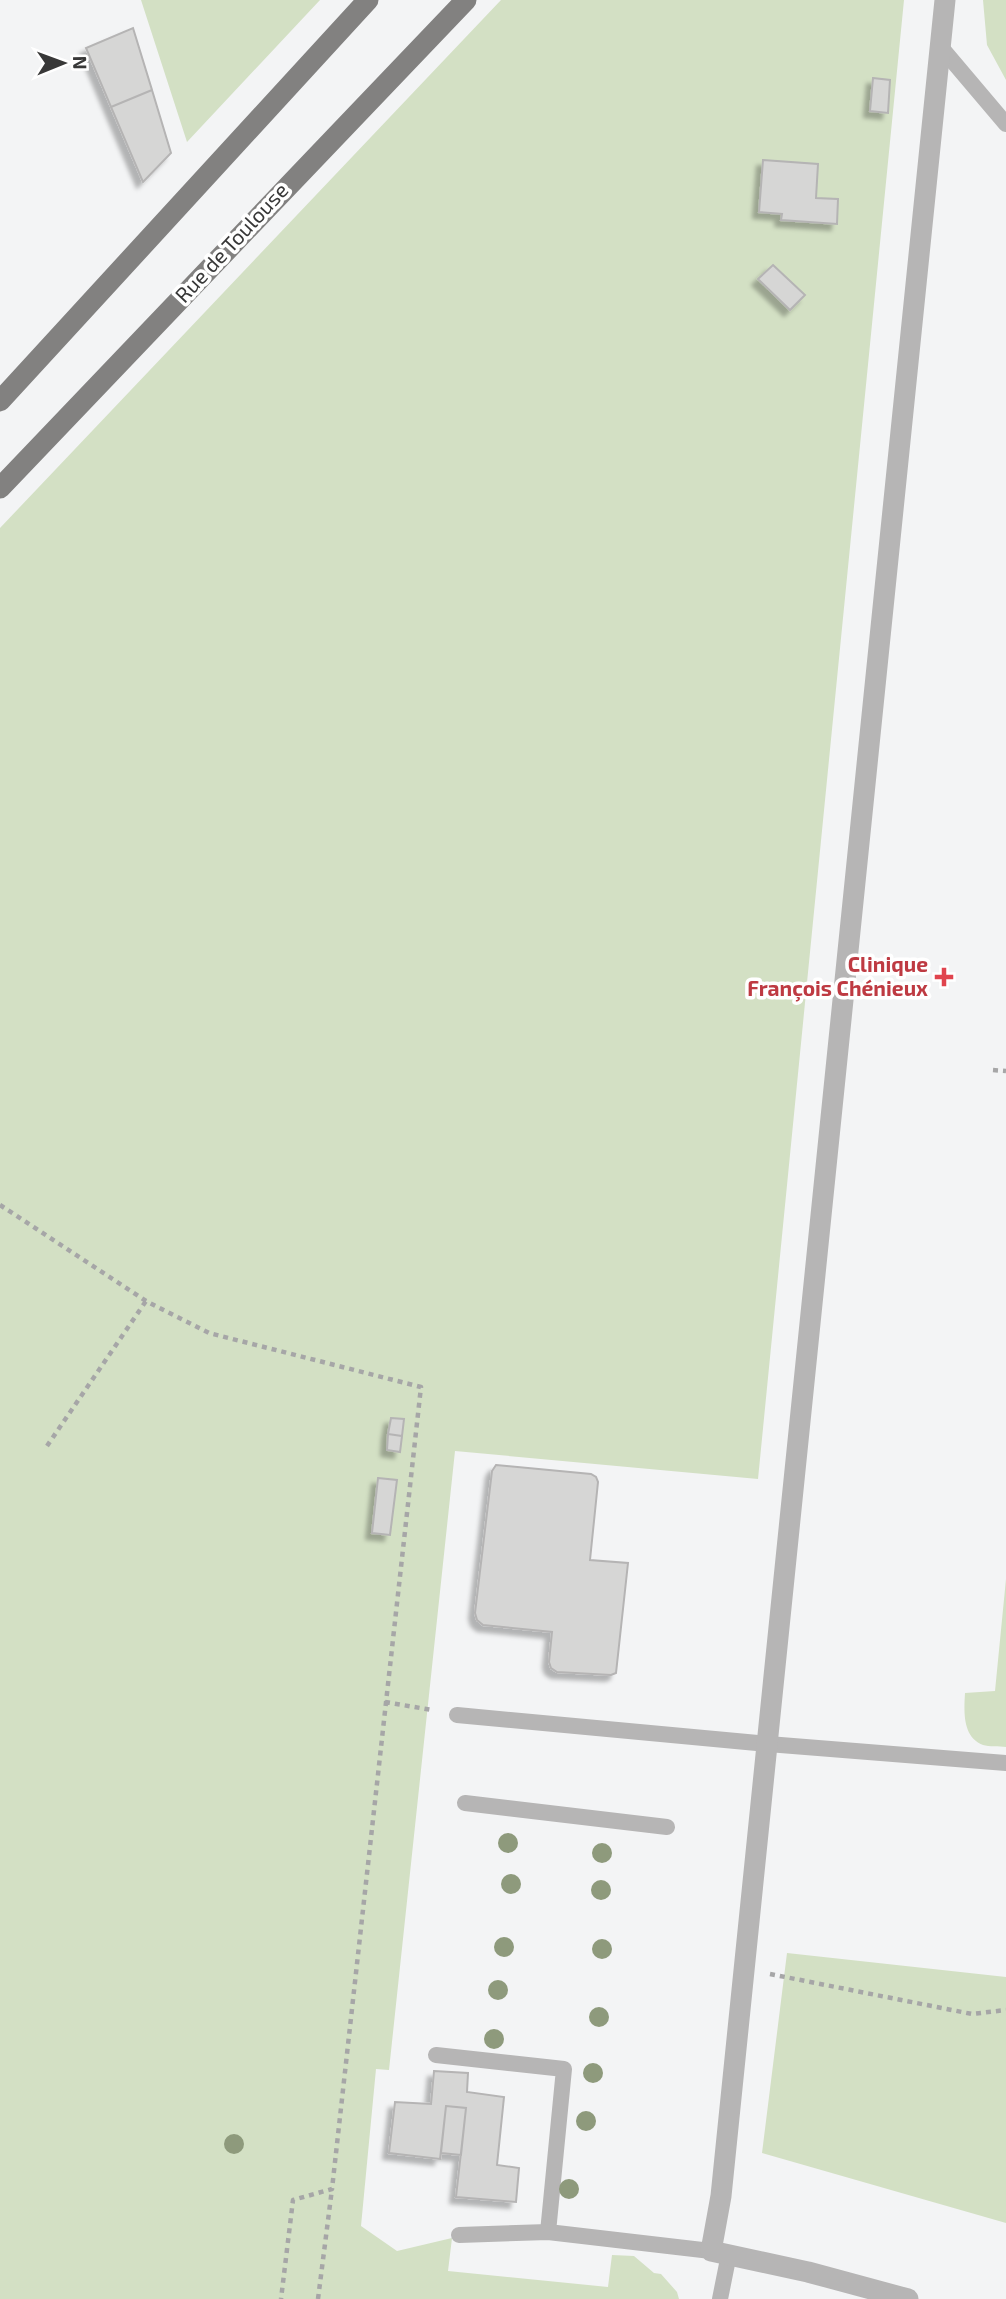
<svg xmlns="http://www.w3.org/2000/svg" width="1006" height="2299" font-family="'Exo 2',sans-serif">
	<style>
		.green { fill: #d3e0c4 }
		.building { fill: #d6d6d5; stroke: #b5b4b4; stroke-width: 2; filter: url(#shadow) }
		.lines { fill: none; stroke-linecap: round; stroke-linejoin: round }
		.path { stroke: #a6a6a7; stroke-width: 4.5; stroke-dasharray: 5 5; stroke-linecap: butt }
		.service { stroke: #b6b5b5; stroke-width: 16 }
		.minor { stroke: #b6b5b5; stroke-width: 21 }
		.primary { stroke: #828180; stroke-width: 21 }
		.tree { fill: #8e9a7c }
		.health-dot { fill: #e0444e; stroke: #fff; stroke-width: 2.5 }
		.labels { text-anchor: middle; stroke-width: 7; stroke-linejoin: round; paint-order: stroke }
		.street-label { font-size: 21px; fill: #383838; stroke: #fff }
		.health-label { font-size: 21px; font-weight: bold; fill: #be3a42; stroke: #fff; text-anchor: end }
	</style>
	<defs>
		<filter id="shadow"><feDropShadow dx="-6" dy="6" stdDeviation="2" flood-color="#0004"/></filter>
	</defs>
	<rect width="100%" height="100%" fill="#f3f4f5"/>
	<path class="green" d="M141,0h179l-133,142z
		M501,0h403l-146,1479 -303,-28 -66,619 -13,-1 -15,157 36,25 55,-13 -4,33 160,16 4,-32 22,1 20,17 7,1 16,18 2,7h-679v-1771z
		M983,0h23v80l-19,-35z
		M1006,1579v168c-7,-1 -17,0 -23,-2 -21,-8 -19,-34 -18,-52l30,-2z
		M787,1953l219,24v246l-244,-70z"/>
	<path class="building" d="M133,28l19,62 -41,17 -25,-59z
		M873,78l17,2 -2,33 -18,-2z
		M152,90l19,63 -28,29 -32,-75z
		M763,160l55,4 -2,34 22,1 -1,25 -56,-4 1,-6 -23,-2z
		M773,265l32,30 -15,15 -32,-31z
		M391,1418l13,1 -2,17 -14,-2z
		M388,1434l14,2 -2,16 -13,-2z
		M496,1465l95,9 5,3 2,5 -8,78 38,3 -12,110 -5,2 -54,-3 -6,-4 -2,-6 3,-30 -69,-7 -6,-5 -2,-7 17,-142z
		M378,1478l19,2 -7,55 -18,-2z
		M434,2071l34,2 -1,19 37,5 -7,68 22,3 -3,34 -60,-5 10,-89 -20,-2 -6,53 -51,-6 6,-51 36,2z
		M446,2106l20,2 -5,47 -20,-2z"/>
	<g class="lines">
		<path class="path" d="M993,1070l13,1
			M0,1205l146,96 63,32 212,54 -89,802 -39,11 -12,99
			M47,1446l99,-145
			M385,1702l47,8
			M770,1974l202,40 34,-4
			M318,2299l14,-110"/>
		<path class="service" d="M939,45l67,79
			M457,1715l311,29 238,19
			M465,1803l202,24
			M436,2055l128,14 -16,163 163,19
			M459,2235l89,-3
			M720,2299l9,-45"/>
		<path class="minor" d="M908,2299l-100,-27 -97,-21 10,-55 224,-2196"/>
		<path class="primary" d="M0,401l368,-401
			M0,488l466,-488"/>
	</g>
	<g class="tree">
		<circle cx="508" cy="1843" r="10"/>
		<circle cx="602" cy="1853" r="10"/>
		<circle cx="511" cy="1884" r="10"/>
		<circle cx="601" cy="1890" r="10"/>
		<circle cx="504" cy="1947" r="10"/>
		<circle cx="602" cy="1949" r="10"/>
		<circle cx="498" cy="1990" r="10"/>
		<circle cx="599" cy="2017" r="10"/>
		<circle cx="494" cy="2039" r="10"/>
		<circle cx="593" cy="2073" r="10"/>
		<circle cx="586" cy="2121" r="10"/>
		<circle cx="234" cy="2144" r="10"/>
		<circle cx="569" cy="2189" r="10"/>
	</g>
	<path class="health-dot" d="M940.5 966.5h7v7h7v7h-7v7h-7v-7h-7v-7h7z"/>
	<g class="labels">
		<g class="street-label">
			<text transform="translate(232 243) rotate(-47)" y="7">Rue de Toulouse</text>
		</g>
		<g class="health-label">
			<text x="928" y="972">Clinique<tspan x="928" dy="24">François Chénieux</tspan></text>
		</g>
	</g>
	<g transform="translate(63 63) rotate(89)" stroke="#ffffff" stroke-width="5" paint-order="stroke">
	<path d="M0-5L12 26L0 18L-12 26Z" fill="#383838"/>
	<text y="-10" font-size="19" font-weight="bold" text-anchor="middle" fill="#383838">N</text>
	</g>
</svg>
